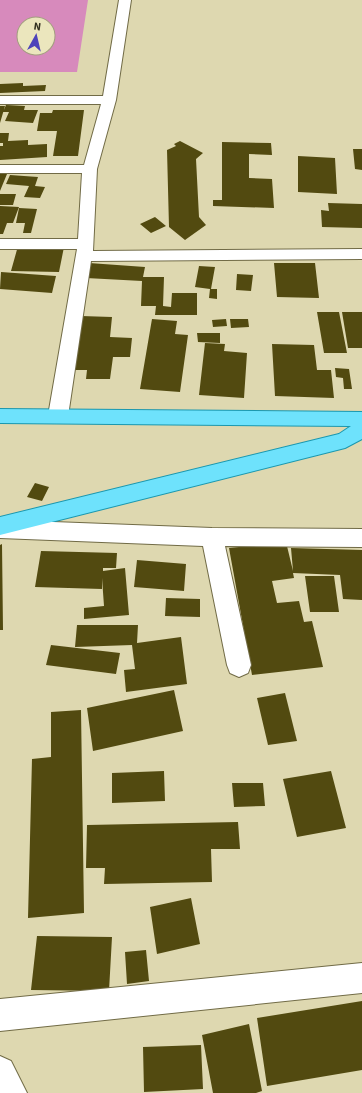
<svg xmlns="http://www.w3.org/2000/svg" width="362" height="1093" font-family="'Source Sans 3',sans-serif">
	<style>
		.green { fill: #d78abc; fill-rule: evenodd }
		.building { fill: #524a10 }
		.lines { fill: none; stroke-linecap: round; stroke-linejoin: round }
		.minor-casing { stroke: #716b46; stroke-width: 2 }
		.major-casing { stroke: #1b97ae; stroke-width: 2 }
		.minor { fill: #fff; fill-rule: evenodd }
		.major { fill: #6ee2fc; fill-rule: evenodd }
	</style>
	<rect width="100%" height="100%" fill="#ded8b0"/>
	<path class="green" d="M0,0h88l-11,72h-77zM24,24h24v24h-24z"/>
	<path class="building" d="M23,83v3l23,-1 -1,6 -45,2v-9z
		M6,105l19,1 -1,4h14l-5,13 -28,-2 4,-9h-6z
		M0,106h5l-5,17z
		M53,110h31l-6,46h-25l4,-25h-20l3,-18h12z
		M0,133h9l-1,8 20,-1v5l19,-1v13l-47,3v-14h3v-3h-3z
		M180,141l23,12 -7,6 3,58 7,8 -21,15 -16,-13 -2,-77 9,-4 -2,-2z
		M222,142l49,1 1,12 -23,-1v24l23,1 2,29 -61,-2v-6h9z
		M353,149h9v21l-7,-1z
		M298,156l37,2 2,36 -39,-2z
		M0,174h7l-7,17z
		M10,175l28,2 -3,9 10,1 -5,11 -16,-1 5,-11 -23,-2z
		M0,194h16l-3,11h-13z
		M328,203l34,1v24l-40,-1 -1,-17 8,1z
		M0,206l19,1 -6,16h-6l-4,11h-3z
		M19,208l18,1 -6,24h-8l2,-10h-9z
		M155,217l11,9 -15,7 -11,-9z
		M18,246l46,1 -5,25 -48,-1z
		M89,263l56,4 -2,10h21l-1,29 8,1 1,-14h25v22h-42l1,-9h-15l1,-25 -56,-3z
		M274,263h41l4,35 -42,-1z
		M199,266l16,1 -4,22h6v10l-8,-1 1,-9 -15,-2z
		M1,272l55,4 -4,17 -52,-4z
		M237,274l16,1 -2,16 -15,-1z
		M317,312h22l8,41h-23z
		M342,312h20v36h-14z
		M81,316l31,1 -2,20 22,1 -2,19h-17l-3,22h-24l1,-9h-16z
		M152,319l25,2 -2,13 13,1 -8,57 -40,-3z
		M226,319l1,7 -14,1 -1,-7z
		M230,319h18l1,8 -18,1z
		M197,333h23v10l-22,-1z
		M205,343l20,1 -1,7 23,2 -3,45 -45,-3z
		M272,344l42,1 3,25h14l3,28 -59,-2z
		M335,368l14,1 3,20h-8l-1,-11 -7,-1z
		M35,483l14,4 -7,14 -15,-4z
		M286,542l7,29 -2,-23 71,2v50l-19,-1 -3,-24 -47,-2 1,5 -22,3 5,22 22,-2 5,21 8,-1 11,46 -71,8 -23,-127z
		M2,544l1,86h-3v-85z
		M41,551l76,2 -1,15h-13v3l22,-3 4,47 -45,4v-11l20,-2 -2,-28v11l-67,-2z
		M137,560l49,4 -2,27 -50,-4z
		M305,576h29l5,36h-29z
		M166,598l34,1v18l-35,-1z
		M77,625h61l-1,18 44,-6 6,47 -61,8 -2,-22 11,-1 -3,-24 -57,2z
		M51,645l69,8 -4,21 -70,-9z
		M174,690l9,41 -90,20 -6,-43z
		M285,693l12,48 -29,4 -11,-47z
		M81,710l3,203 -56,5 4,-159 19,-2v-45z
		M164,771l1,30 -53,2v-30z
		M331,771l15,57 -49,9 -14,-58z
		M232,783h31l2,23 -31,1z
		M238,822l2,27h-29l1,33 -108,2 1,-16h-19l1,-43z
		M191,898l9,46 -43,10 -7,-47z
		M37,936l75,1 -3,54 -78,-1z
		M146,950l3,31 -22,3 -2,-32z
		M362,1001v69l-95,16 -10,-68z
		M249,1024l13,67 -6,2h-43l-11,-58z
		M201,1045l2,44 -59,3 -1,-45z"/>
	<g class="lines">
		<defs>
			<path id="minor" d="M119,0h12l-15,100 -19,69 -4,82 269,-2v10l-271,2 -23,155 -3,5 -7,2 -7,-2 -3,-5 29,-167h-77v-10h78l4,-66h-82v-8h84l17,-61h-101v-8h103z
				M0,520l212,8 150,1v18l-137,-1 26,119 -3,8 -9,4 -9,-4 -3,-8 -24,-119 -203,-8z
				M362,963v30l-362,38v-32z
				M0,1056l11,5 16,32h-27z"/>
			<path id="major" d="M0,409l362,3v27l-17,9 -345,87v-18l339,-83 12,-8 -351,-3z"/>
		</defs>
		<use href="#minor" class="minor-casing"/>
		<use href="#major" class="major-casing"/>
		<use href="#minor" class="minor"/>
		<use href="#major" class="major"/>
	</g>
	<g transform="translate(36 36) rotate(8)"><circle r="19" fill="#ebe6bd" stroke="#a29e7f"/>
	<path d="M0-3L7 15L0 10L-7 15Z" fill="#4d43ba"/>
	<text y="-6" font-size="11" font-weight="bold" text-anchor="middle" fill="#343222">N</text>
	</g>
</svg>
